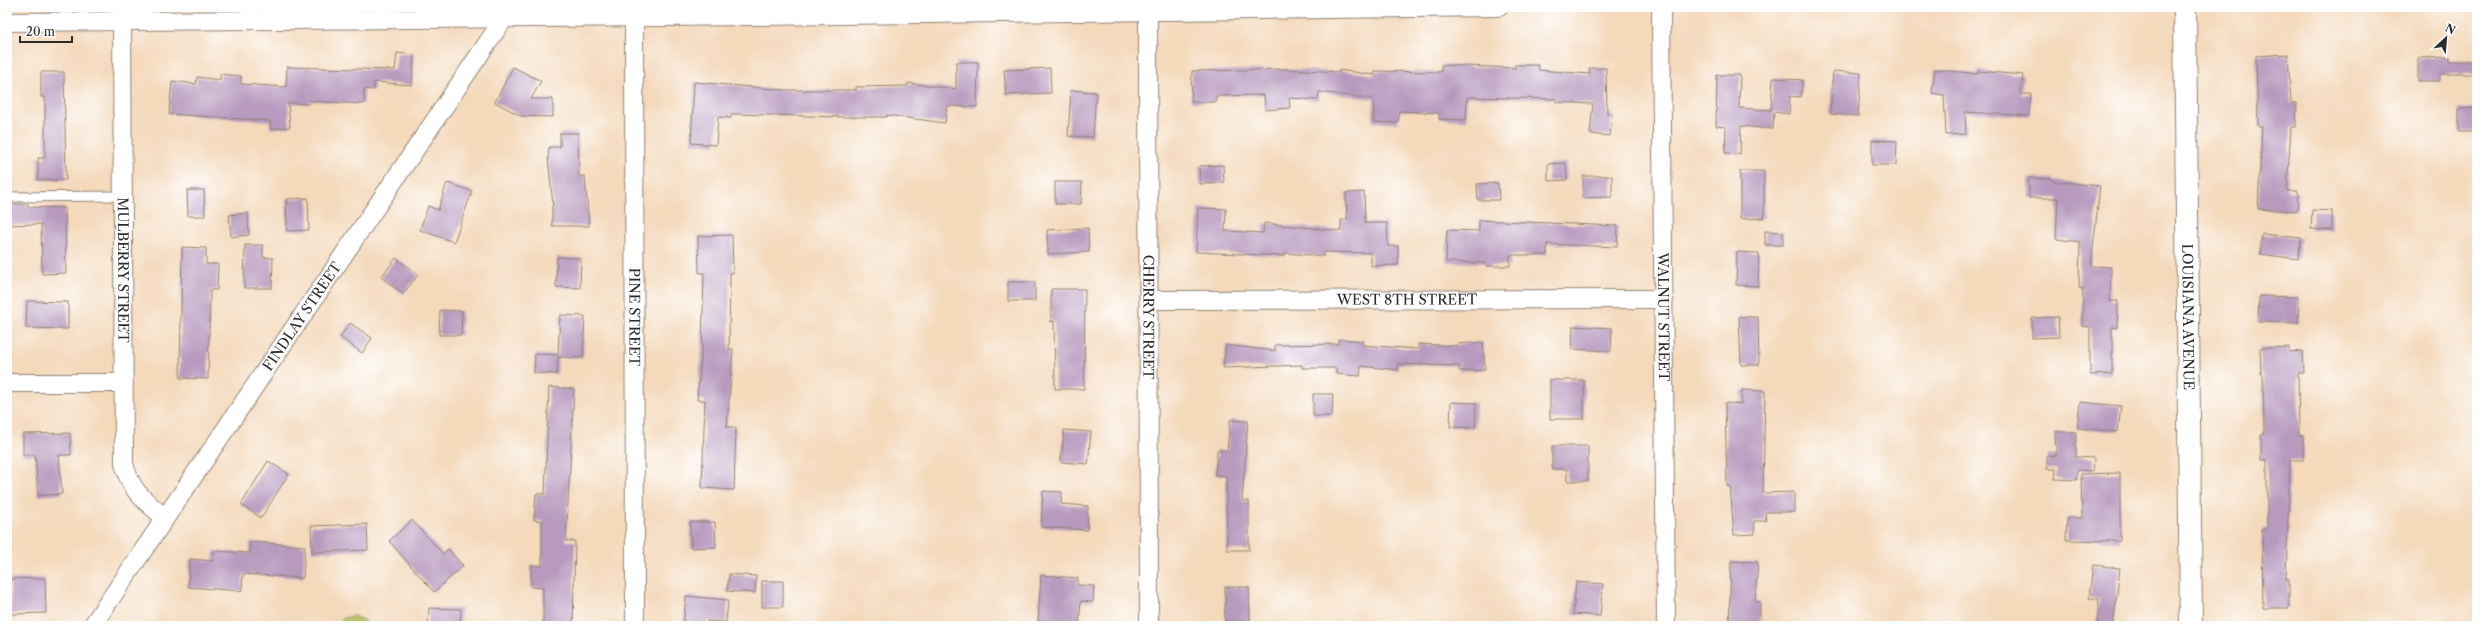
<svg xmlns="http://www.w3.org/2000/svg" width="2484" height="633" font-family="'Libre Caslon Text',serif">
	<style>
		.green { fill: #b4c163; stroke: #707647 }
		.building { fill: #b79abe }
		.lines { fill: none; stroke-linecap: round; stroke-linejoin: round }
		.service-casing { stroke: #908273; stroke-width: 11 }
		.minor-casing { stroke: #908273; stroke-width: 20 }
		.primary-casing { stroke: #908273; stroke-width: 24 }
		.service { stroke: #fff; stroke-width: 9 }
		.minor { stroke: #fff; stroke-width: 18 }
		.primary { stroke: #fff; stroke-width: 22 }
		.labels { text-anchor: middle; stroke-width: 4; stroke-linejoin: round; paint-order: stroke }
		.street-label { font-size: 14px; fill: #2b2b2b; stroke: #fff }
	</style>
	<rect width="100%" height="100%" fill="#fff"/>
	<filter id="ink" filterUnits="userSpaceOnUse"><feTurbulence type="fractalNoise" baseFrequency=".025" numOctaves="2"/><feDisplacementMap in="SourceGraphic" scale="8" xChannelSelector="R" yChannelSelector="G"/><feConvolveMatrix kernelMatrix="1 2 1 2 8 2 1 2 1" color-interpolation-filters="sRGB"/></filter>
	<filter id="wash" filterUnits="userSpaceOnUse"><feTurbulence type="fractalNoise" baseFrequency=".012" numOctaves="4" result="noise"/><feDisplacementMap in="SourceGraphic" scale="16" xChannelSelector="R" yChannelSelector="G"/><feGaussianBlur stdDeviation="0.9" result="paint"/><feColorMatrix in="noise" values="0 0 0 0 0 0 0 0 0 0 0 0 0 0 0 0 0 1.4 0 .05"/><feComposite in="paint" operator="in"/></filter>
	<g filter="url(#wash)">
		<rect width="100%" height="100%" fill="#f4d9bb"/>
		<path class="green" d="M354,616l10,5 4,5h-33l8,-8z"/>
		<g id="blocks">
			<path class="building" d="M397,53l17,2 -2,30 -38,-3v8l-10,-1v15l-54,-3 -1,3 -21,-1 2,24 -20,2v-8l-101,-7 3,-33 24,3 1,-7 23,3v-6l21,2v8l45,3 1,-20 108,3z
				M2288,54l3,49h6l-1,24h-5l-4,64h11l-1,20 -39,-2 4,-83h-4l-2,-70z
				M2450,57v4h27v13h-37v7h-22v-23z
				M956,62h22l-1,45 -30,-1 -2,17 -59,-8 1,2h-43l-112,-3 -1,4 -13,-1 -2,28 -25,-2 3,-61 91,8h71v-3l51,-1 1,-3 48,6z
				M1441,65l74,3v-3h23l1,5 51,4 -1,-6h17l1,46h5l-2,22 -20,-2 3,-30 -37,-2v-3l-89,-2 -1,23 -27,-1v-6l-40,-2 -1,12 -25,-1 1,-23 -55,-7 -1,8 -29,-2 1,10 -25,2 -1,-15 -48,1v6h-25l1,-31 96,-2 51,3v-2l35,5 1,-4 66,1z
				M513,67l28,14 -10,18h22v18l-32,-1 -26,-14z
				M1050,68l1,25 -45,2 -2,-25z
				M1935,69l43,5v-3l45,4 -2,19h10l-2,22 -64,-4 1,22 -20,1 -2,-40 -12,-2z
				M1833,71l28,2 -3,43 -28,-2z
				M41,72h23l2,108h-28v-22h7v-61h-4z
				M1717,75h23l-1,33 32,2 2,-32 29,2 -1,17 -11,-1 -1,18 -15,-2 -1,17 -32,-3 -1,28 -15,-1 1,-26 -10,-1z
				M1071,90l25,2 -3,45 -25,-1z
				M2477,108v24h-18v-23z
				M560,133h18l1,43h6l4,50h-37v-21h1l-5,-47 1,-11h11z
				M1872,140l25,1 -1,24h-24z
				M1566,163l1,17 -19,1v-17z
				M1223,165l1,18 -24,1 -1,-18z
				M1740,171h24v47l-24,1z
				M1583,176h29v21l-29,1z
				M2029,178l24,1v2l47,5 -9,80 20,1 -1,34h8l-1,27 -5,-1v47l-22,1v-48l-8,-1 1,-37 -4,-1 1,-46 -24,-3 2,-41h-29z
				M1055,182h27l-1,22h-26z
				M447,183l25,8 -18,51 -34,-12 8,-24 10,4z
				M1498,183l1,17h-21l-1,-16z
				M187,190h17l1,26h-17z
				M1364,192l1,31h22l1,23h10v19l-27,1v-13l-47,-1v4l-39,-3v3l-89,-4 2,-44 28,1 -1,22 38,2 1,-10 77,8v-11h6l-1,-27z
				M308,198l1,32 -22,1 -1,-32z
				M7,204h21v3l37,1 1,65 -24,1 -1,-50 -34,1z
				M2312,210l20,1v19l-21,-1z
				M248,213l1,22 -18,2 -2,-22z
				M1479,220l139,6 -1,21 -70,-3v11h-37v11h-24v-3l-40,-1 1,-32 32,1z
				M1088,228l1,24 -41,2 -1,-24z
				M1765,231l18,1v13h-18z
				M2262,234l39,4 -3,21 -38,-5z
				M732,235l1,38h-3l-1,76h4l-6,78h9l-2,63 -32,-2 3,-88h-8l5,-53 2,-74h-5l-1,-37z
				M245,245h18v12l10,1 -1,30h-28z
				M182,247l24,1v16h12l-1,26h-7l-2,89 -28,-1z
				M1737,252l22,1 -1,33 -22,-1z
				M557,257l24,1 -1,30 -24,-1z
				M396,258l22,17 -15,19 -22,-17z
				M1008,282h27v19h-27z
				M1051,289h34l-1,100h-29l-1,-68 -3,1z
				M2259,296l40,1 -1,26 -40,-1z
				M27,301l41,1v27l-42,-1z
				M440,310l22,1 -1,24h-22z
				M560,315l25,1 -2,42 -25,-1 -1,17 -23,-1 1,-19 23,1z
				M1739,317h19l1,48h-18z
				M2058,317l1,20 -27,1v-20z
				M350,323l22,15 -10,15 -22,-16z
				M1573,326l39,2 -1,23 -39,-2z
				M1339,339l24,2 -1,4 56,4v-5l39,2v-2l26,-2 2,28 -26,1v-5l-61,-2v6l-37,-4 -1,10 -24,-2v-6h-34v-3l-79,3 3,-23 49,6v-6l63,-1z
				M2289,347v5l14,-1 1,22h-6l1,62h4v25h-13l-4,119h3v29h-26l-1,-79h5v-69h-6v-25h3l-1,-61h-2l-1,-26z
				M1550,380h34v39h-34z
				M549,387l25,2 -8,152h9l-2,85h-30v-38l-12,-1v-22l11,1v-45l-8,-1 2,-26h9z
				M1742,390l23,1 -2,102 31,-1v20h-29l1,9h-12l1,13 -21,1 -4,-49h-3l-2,-83 16,1z
				M1313,394h20l-1,22h-19z
				M1451,402l25,1 -1,25 -25,-1z
				M2080,402l41,4 -3,26 -41,-4z
				M1230,420l18,1 -6,80h7v49h-22l-1,-74 -11,-1 2,-25 10,1z
				M1064,430l27,2 -3,32 -27,-2z
				M2055,432h21v25l18,1 -1,13 -16,-1v10l-22,-1 1,-10h-9v-14l9,1z
				M70,433l1,22h-12l3,39 -24,2 -3,-41h-12v-21z
				M1552,446h36v35h-21v-12h-15z
				M268,461l21,13 -28,44 -20,-13z
				M2120,473v68l-54,-1 1,-22h15l-1,-44z
				M1043,491l19,1 -1,12 27,2 -1,24 -46,-3z
				M412,520l31,34 5,-5 15,17 -29,26 -45,-51z
				M690,522h25l1,25 -25,1z
				M367,524l1,26 -56,2 -1,-26z
				M250,542l55,4 -2,32 -60,-4 -1,17 -54,-4 2,-28 23,2 1,-10 36,2z
				M1731,561l27,1 -3,40h5v24h-31z
				M2093,565l27,3 -7,58h-16l2,-27 -10,-1z
				M729,574l27,2 -1,17 -28,-2z
				M1041,575l37,3 -1,7 17,1 -1,16 -12,-1 -2,25h-31l1,-4 -11,-1z
				M45,578l1,35 -35,1 -1,-35z
				M762,581h21v26h-21z
				M1576,582l27,2 -3,32 -27,-2z
				M1225,587h24l1,34h-25z
				M686,596l42,4 -2,22 -19,-1v5h-24z
				M429,608l32,1 -1,17h-32z"/>
		</g>
	</g>
	<g filter="url(#ink)">
		<use href="#blocks" fill-opacity="0" stroke="#908273" stroke-width="1"/>
		<g class="lines">
			<defs>
				<path id="service" d="M380,7v11
					M7,197l116,-1"/>
				<g id="minor">
					<path id="s1" d="M122,7l2,456c6,28 20,37 41,55"/>
					<path id="s2" d="M634,7l1,619"/>
					<path id="s3" d="M1148,7l1,619"/>
					<path id="s4" d="M1661,7l5,619"/>
					<path d="M7,22l657,-5 835,-10"/>
					<path id="s5" d="M1149,300l515,-1"/>
					<path d="M7,383h117"/>
					<path id="s6" d="M92,626l417,-615"/>
				</g>
				<g id="primary">
					<path id="s7" d="M2185,7l6,619"/>
				</g>
			</defs>
			<use href="#service" class="service-casing"/>
			<use href="#minor" class="minor-casing"/>
			<use href="#primary" class="primary-casing"/>
			<use href="#service" class="service"/>
			<use href="#minor" class="minor"/>
			<use href="#primary" class="primary"/>
		</g>
	</g>
	<g class="labels">
		<g class="street-label">
			<text dy="5" stroke="none"><textPath href="#s1" startOffset="263">MULBERRY STREET</textPath></text>
			<text dy="5" stroke="none"><textPath href="#s5" startOffset="258">WEST 8TH STREET</textPath></text>
			<text dy="5" stroke="none"><textPath href="#s6" startOffset="374">FINDLAY STREET</textPath></text>
			<text dy="5" stroke="none"><textPath href="#s2" startOffset="310">PINE STREET</textPath></text>
			<text dy="5" stroke="none"><textPath href="#s3" startOffset="310">CHERRY STREET</textPath></text>
			<text dy="5" stroke="none"><textPath href="#s4" startOffset="310">WALNUT STREET</textPath></text>
			<text dy="5" stroke="none"><textPath href="#s7" startOffset="310">LOUISIANA AVENUE</textPath></text>
		</g>
	</g>
	<rect width="2484" height="633" fill="none" stroke="#fff" stroke-width="24"/>
	<g transform="translate(2446 38) rotate(26)" stroke="#ffffff" stroke-width="3" paint-order="stroke">
	<path d="M0-3L7 15L0 10L-7 15Z" fill="#2b2b2b"/>
	<text y="-6" font-size="11" font-weight="bold" text-anchor="middle" fill="#2b2b2b">N</text>
	</g>
	<path d="M20 36v6h52v-6" fill="none" stroke="#2b2b2b" stroke-width="2"/>
	<text x="26" y="36" font-size="12" fill="#2b2b2b" stroke="#ffffff" stroke-width="3" paint-order="stroke">20 m</text>
</svg>
